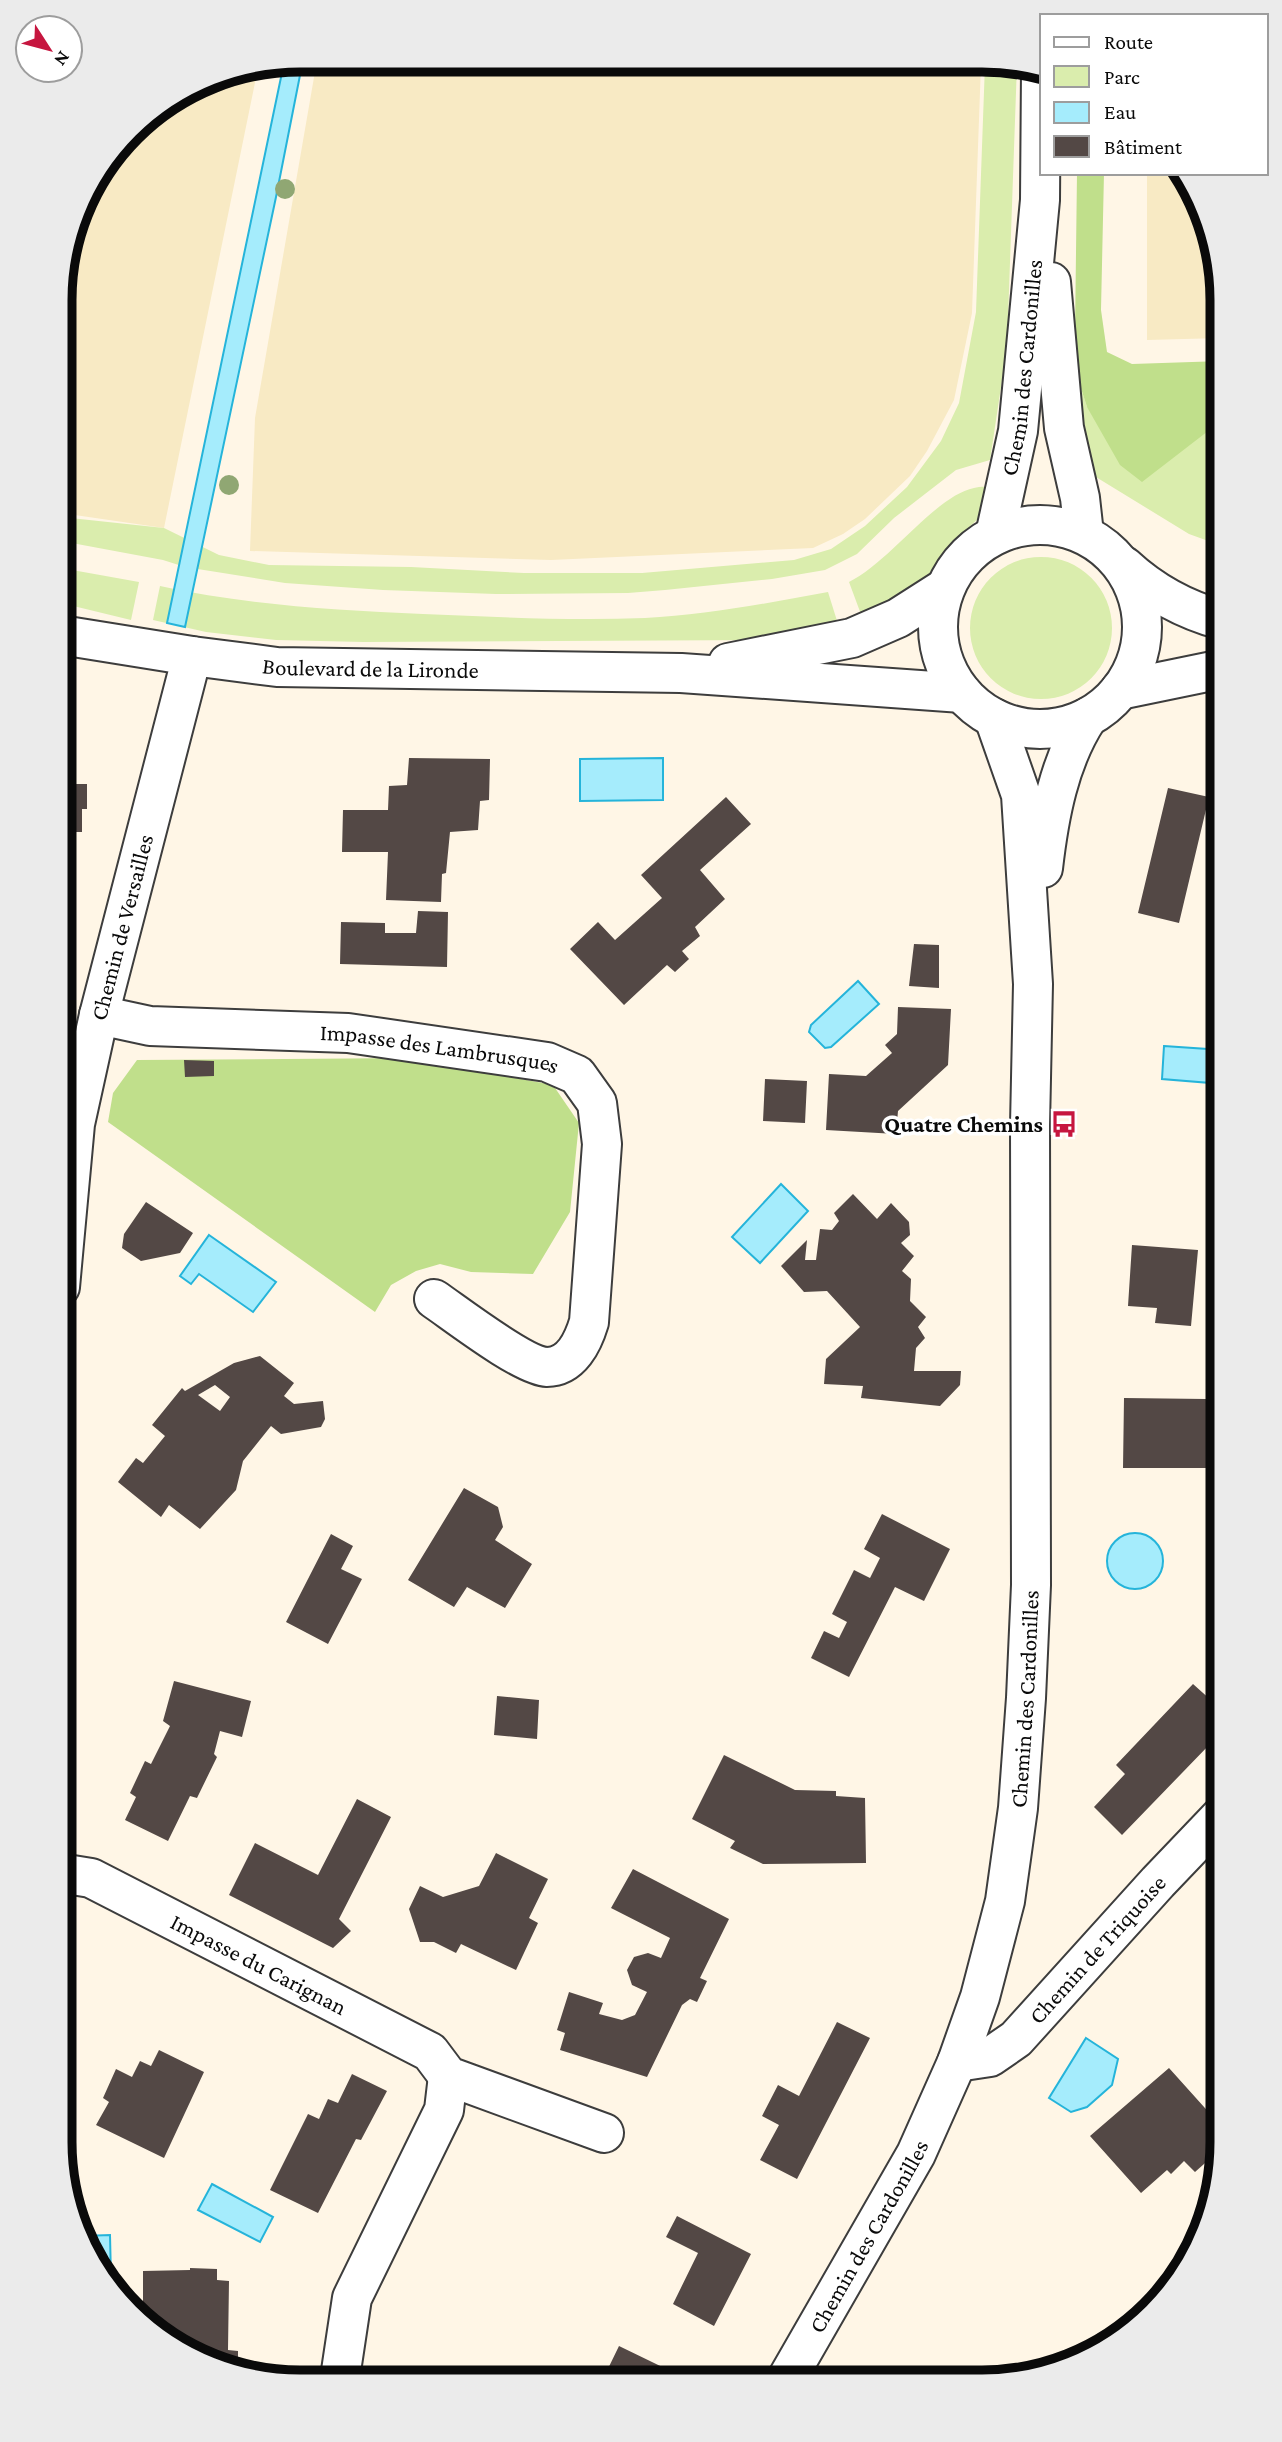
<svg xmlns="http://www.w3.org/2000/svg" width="1282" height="2442" font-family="'Crimson Pro',serif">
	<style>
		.farmland { fill: #f8eac4 }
		.green { fill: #daedad }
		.forest { fill: #c0df8b }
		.water { fill: #a5ecfc; stroke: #25b4da; stroke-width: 2 }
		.building { fill: #534845; fill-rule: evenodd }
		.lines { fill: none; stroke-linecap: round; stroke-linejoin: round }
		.minor-casing { stroke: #3d3d3d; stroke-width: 42 }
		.tertiary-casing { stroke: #3d3d3d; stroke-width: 42 }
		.minor { stroke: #fff; stroke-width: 38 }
		.tertiary { stroke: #fff; stroke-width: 38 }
		.tree { fill: #90a773 }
		.labels { text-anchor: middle; stroke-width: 7; stroke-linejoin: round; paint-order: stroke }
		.street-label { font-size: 23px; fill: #0a0a0a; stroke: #fff }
		.poi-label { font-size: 23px; font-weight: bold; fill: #0a0a0a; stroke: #fff; text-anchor: end }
		.rim { fill: none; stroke: #0a0a0a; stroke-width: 9 }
	</style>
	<rect width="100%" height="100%" fill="#fff6e6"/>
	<path class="farmland" d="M317,60l664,4 -9,249 -18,87 -27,51 -17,25 -45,43 -22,15 -30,14 -262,12 -301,-9 5,-133z
		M258,68l-94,460 -103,-15 1,-244 22,-76 57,-74 67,-41z
		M1147,173h30l33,50 12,76v39l-75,2z"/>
	<path class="green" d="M985,64h32l-10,283 -17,113 -34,10 -62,48 -37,36 -32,16 -53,9 -107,11 -37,3 -132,1 -113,-4 -98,-7 -100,-16 -22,-7 -102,-19v-24l103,11 55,27 50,10 142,2 113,6h118l152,-13 37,-11 34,-23 42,-39 34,-46 18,-38 17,-91z
		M1078,379l9,28 125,21 10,-4v122l-33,-12 -98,-60 -10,-59z
		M995,487l-14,29 -34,32 -10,18 -15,18 -60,33 -13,-35c41,-20 86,-86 125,-94 6,-2 15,-1 21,-1z
		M970 628a71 71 0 1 1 142 0a71 71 0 1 1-142 0Z
		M61,568l78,14 -8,38 -70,-17z
		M160,586c87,19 174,24 263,28 73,3 148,7 222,4 61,-3 123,-15 183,-26l10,32 -70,16 -404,2 -88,-2 -70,-8 -53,-12z"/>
	<path class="forest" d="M1077,173h27l-3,137 6,42 25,12 90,-3v63l-10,4 -70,54 -22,-17 -33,-58 -9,-28 -3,-47z
		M410,1058l143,27 26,38 -9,89 -37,62 -62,-2 -31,-8 -24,7 -25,14 -16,27 -267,-190 5,-29 24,-33z"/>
	<path class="water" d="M303,60l-27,137 -91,430 -18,-4 117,-560z
		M663,758v42l-83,1v-42z
		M858,981l21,23 -48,43 -6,1 -16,-16 2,-7z
		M1164,1046l58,4v41l-11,-1 -1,-7 -48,-4z
		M781,1184l27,27 -48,52 -28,-26z
		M209,1235l67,47 -23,30 -54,-38 -8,10 -11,-8z
		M1107 1561a28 28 0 1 1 56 0a28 28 0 1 1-56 0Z
		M1086,2038l32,21 -6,26 -25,22 -16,5 -22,-14z
		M212,2184l61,33 -13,25 -62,-32z
		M110,2235l1,43 -28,-42z"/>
	<path class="building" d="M409,758l81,1 -1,41 -9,1 -2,29 -28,2 -4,41 -4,1 -1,28 -55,-2 2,-48h-46l1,-42h45l1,-24 18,-1z
		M61,784h26v25h-5v23h-21z
		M1168,788l41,9 -30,126 -41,-10z
		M726,797l25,27 -51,46 25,29 -30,28 5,9 -18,15 7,8 -14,13 -8,-7 -43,40 -54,-56 28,-27 17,18 47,-42 -21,-23z
		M418,911l30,1 -1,55 -107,-3 1,-42 44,1v10h31z
		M914,944l25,1v43l-30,-2z
		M898,1007l53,2 -3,56 -50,46 -2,23 -70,-4 3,-56 37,2 26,-23 -7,-8 12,-11z
		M184,1060l30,1v15l-29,1z
		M765,1079l42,2 -2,42 -42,-2z
		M853,1194l24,25 14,-16 18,19 1,13 -9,8 13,13 -12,15 9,8 -1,22 16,16 -8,10 7,11 -9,10 -2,23h47l-1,14 -20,21 -79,-8 2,-12 -39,-2 2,-25 34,-32 -33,-36 -23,1 -23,-26 26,-26 -2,20h11l4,-31 12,1 7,-9 -5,-8z
		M146,1202l47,31 -13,20 -39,8 -19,-13 2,-14z
		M1132,1245l66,5 -7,76 -36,-3 2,-15 -29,-2z
		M260,1356l34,27 -10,13 10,8 29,-3 2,18 -4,8 -40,7 -10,-8 -28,35 -7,29 -36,39 -31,-24 -8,12 -43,-35 18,-24 7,5 22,-27 -13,-11 30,-37 3,3 49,-28zM215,1385l15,12 -10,14 -22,-16z
		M1124,1398l82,1 1,11 15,1v57h-99z
		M464,1488l34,19 5,20 -8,13 37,24 -27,44 -38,-21 -13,20 -46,-27z
		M882,1514l68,35 -26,52 -29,-14 -46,90 -38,-19 13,-27 15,7 8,-16 -15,-8 22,-44 16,8 10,-20 -16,-9z
		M331,1534l22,12 -12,23 21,10 -34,65 -42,-22z
		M174,1681l77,20 -9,36 -22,-6 -6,23 3,3 -20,41 -7,-2 -22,45 -43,-21 11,-23 -6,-4 15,-32 6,3 19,-38 -7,-5z
		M1193,1684l29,26v11l-16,17 5,5 -89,92 -28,-28 31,-33 -9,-9z
		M497,1696l42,4 -2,39 -43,-4z
		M724,1755l71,35 41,1v5l29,2 1,65 -103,1 -33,-16 5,-7 -43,-22z
		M357,1799l34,18 -52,102 12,12 -18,17 -104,-53 26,-52 63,32z
		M496,1853l52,26 -19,39 9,5 -22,47 -55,-26 -5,9 -22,-11h-14l-11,-33 11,-23 23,11 36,-11z
		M633,1869l96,50 -29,59 7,3 -10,21 -7,-3 -8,6 -35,72 -87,-27 5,-17 -8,-3 12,-38 34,11 -4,11 23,6 13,-5 12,-23 -15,-7 -5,-15 7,-13 14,-4 13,5 9,-20 -59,-30z
		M837,2022l33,16 -73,141 -37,-19 19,-35 -17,-9 16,-31 21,11z
		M159,2050l45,22 -40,86 -68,-33 13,-23 -6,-4 13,-29 16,8 8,-16 11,5z
		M1169,2068l53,59v21l-27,24 -11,-11 -13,13 -4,-4 -26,23 -51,-57z
		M352,2074l35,17 -26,49 -5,-1 -38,74 -48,-23 38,-76 11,5 9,-20 10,4z
		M677,2216l74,38 -37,72 -41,-22 25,-51 -32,-16z
		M190,2268l27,1v11l12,1 -1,69 10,1v20l-44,-13 -51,-34v-53l47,-1z
		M619,2346l66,32 -2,4 -81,-1z"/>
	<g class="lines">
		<defs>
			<g id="minor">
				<path d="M1043,868c6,-52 16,-107 45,-151"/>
				<path id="s1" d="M99,1015l51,11 198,7 199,29 30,13 20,28 5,41 -13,178c-6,20 -18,45 -42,45 -24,-1 -91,-53 -113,-68"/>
				<path id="s2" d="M60,1287l15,-163 24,-109 93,-359"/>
				<path id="s3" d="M60,1873l31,5 339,174 18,24 156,57"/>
				<path id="s4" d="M957,2062l33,-5 26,-18 142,-157 64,-67"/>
				<path d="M343,2381l-2,-10 11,-73 92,-188 4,-34"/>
				<path id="s5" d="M785,2382l131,-228 41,-92 23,-65 25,-96 13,-93 8,-110 5,-113 -1,-460 3,-141 -12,-189 -27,-77"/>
			</g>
			<g id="tertiary">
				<path d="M1051,282l13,146 16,70 4,36"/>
				<circle cx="1040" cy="627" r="102"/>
				<path id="s6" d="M995,535l23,-104 22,-231 1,-130"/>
				<path d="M1124,566c28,26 61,44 98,54"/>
				<path id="s7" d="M61,635l131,21 85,11 404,6 281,20"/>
				<path d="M728,663l124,-25 46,-20 47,-30"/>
				<path d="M1120,690l102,-21"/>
			</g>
		</defs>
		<use href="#minor" class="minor-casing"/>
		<use href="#tertiary" class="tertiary-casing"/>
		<use href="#minor" class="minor"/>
		<use href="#tertiary" class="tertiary"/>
	</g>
	<g class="tree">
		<circle cx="285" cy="189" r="10"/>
		<circle cx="229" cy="485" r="10"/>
	</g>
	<defs>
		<symbol id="bus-bare" viewBox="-9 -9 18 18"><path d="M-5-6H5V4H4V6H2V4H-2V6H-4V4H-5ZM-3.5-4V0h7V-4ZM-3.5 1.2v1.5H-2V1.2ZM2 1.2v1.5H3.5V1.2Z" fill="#c6163f" stroke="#fff" stroke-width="2.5" paint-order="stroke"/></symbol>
	</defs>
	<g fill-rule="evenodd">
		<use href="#bus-bare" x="1045" y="1105" width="38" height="38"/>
	</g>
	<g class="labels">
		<g class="street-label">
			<text dy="8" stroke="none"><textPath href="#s6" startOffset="170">Chemin des Cardonilles</textPath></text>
			<text dy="8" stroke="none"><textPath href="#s7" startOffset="312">Boulevard de la Lironde</textPath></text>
			<text dy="8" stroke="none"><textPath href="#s2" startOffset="366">Chemin de Versailles</textPath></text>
			<text dy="8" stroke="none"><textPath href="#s1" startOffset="343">Impasse des Lambrusques</textPath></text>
			<text dy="8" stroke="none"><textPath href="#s5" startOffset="735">Chemin des Cardonilles</textPath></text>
			<text dy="8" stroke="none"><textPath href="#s4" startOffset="186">Chemin de Triquoise</textPath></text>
			<text dy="8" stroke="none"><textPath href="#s3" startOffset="220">Impasse du Carignan</textPath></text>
			<text dy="8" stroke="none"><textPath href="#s5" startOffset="168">Chemin des Cardonilles</textPath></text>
		</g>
		<g class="poi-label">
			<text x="1043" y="1132">Quatre Chemins</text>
		</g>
	</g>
	<path d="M0 0H1282V2442H0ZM300 72H982A228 228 0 0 1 1210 300V2142A228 228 0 0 1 982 2370H300A228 228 0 0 1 72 2142V300A228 228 0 0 1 300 72Z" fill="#ebebeb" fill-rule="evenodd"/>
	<path class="rim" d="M300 72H982A228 228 0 0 1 1210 300V2142A228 228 0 0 1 982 2370H300A228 228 0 0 1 72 2142V300A228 228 0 0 1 300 72Z"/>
	<rect x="1040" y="14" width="228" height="161" fill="#ffffff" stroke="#9d9d9d" stroke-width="2"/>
	<rect x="1054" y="37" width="35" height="10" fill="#ffffff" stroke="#9d9d9d" stroke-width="2"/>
	<text x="1104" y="49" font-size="21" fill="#0a0a0a">Route</text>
	<rect x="1054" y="66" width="35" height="21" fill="#daedad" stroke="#9d9d9d" stroke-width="2"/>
	<text x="1104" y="84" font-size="21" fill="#0a0a0a">Parc</text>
	<rect x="1054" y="102" width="35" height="21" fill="#a5ecfc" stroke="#9d9d9d" stroke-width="2"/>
	<text x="1104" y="119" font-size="21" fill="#0a0a0a">Eau</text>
	<rect x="1054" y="136" width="35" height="21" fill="#534845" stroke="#9d9d9d" stroke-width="2"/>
	<text x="1104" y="154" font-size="21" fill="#0a0a0a">Bâtiment</text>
	<g transform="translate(49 49) rotate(126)"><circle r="33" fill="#ffffff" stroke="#9d9d9d" stroke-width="2"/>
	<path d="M0-5L12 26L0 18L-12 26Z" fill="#c6163f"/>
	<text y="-10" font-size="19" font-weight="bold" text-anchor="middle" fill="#0a0a0a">N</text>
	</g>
</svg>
